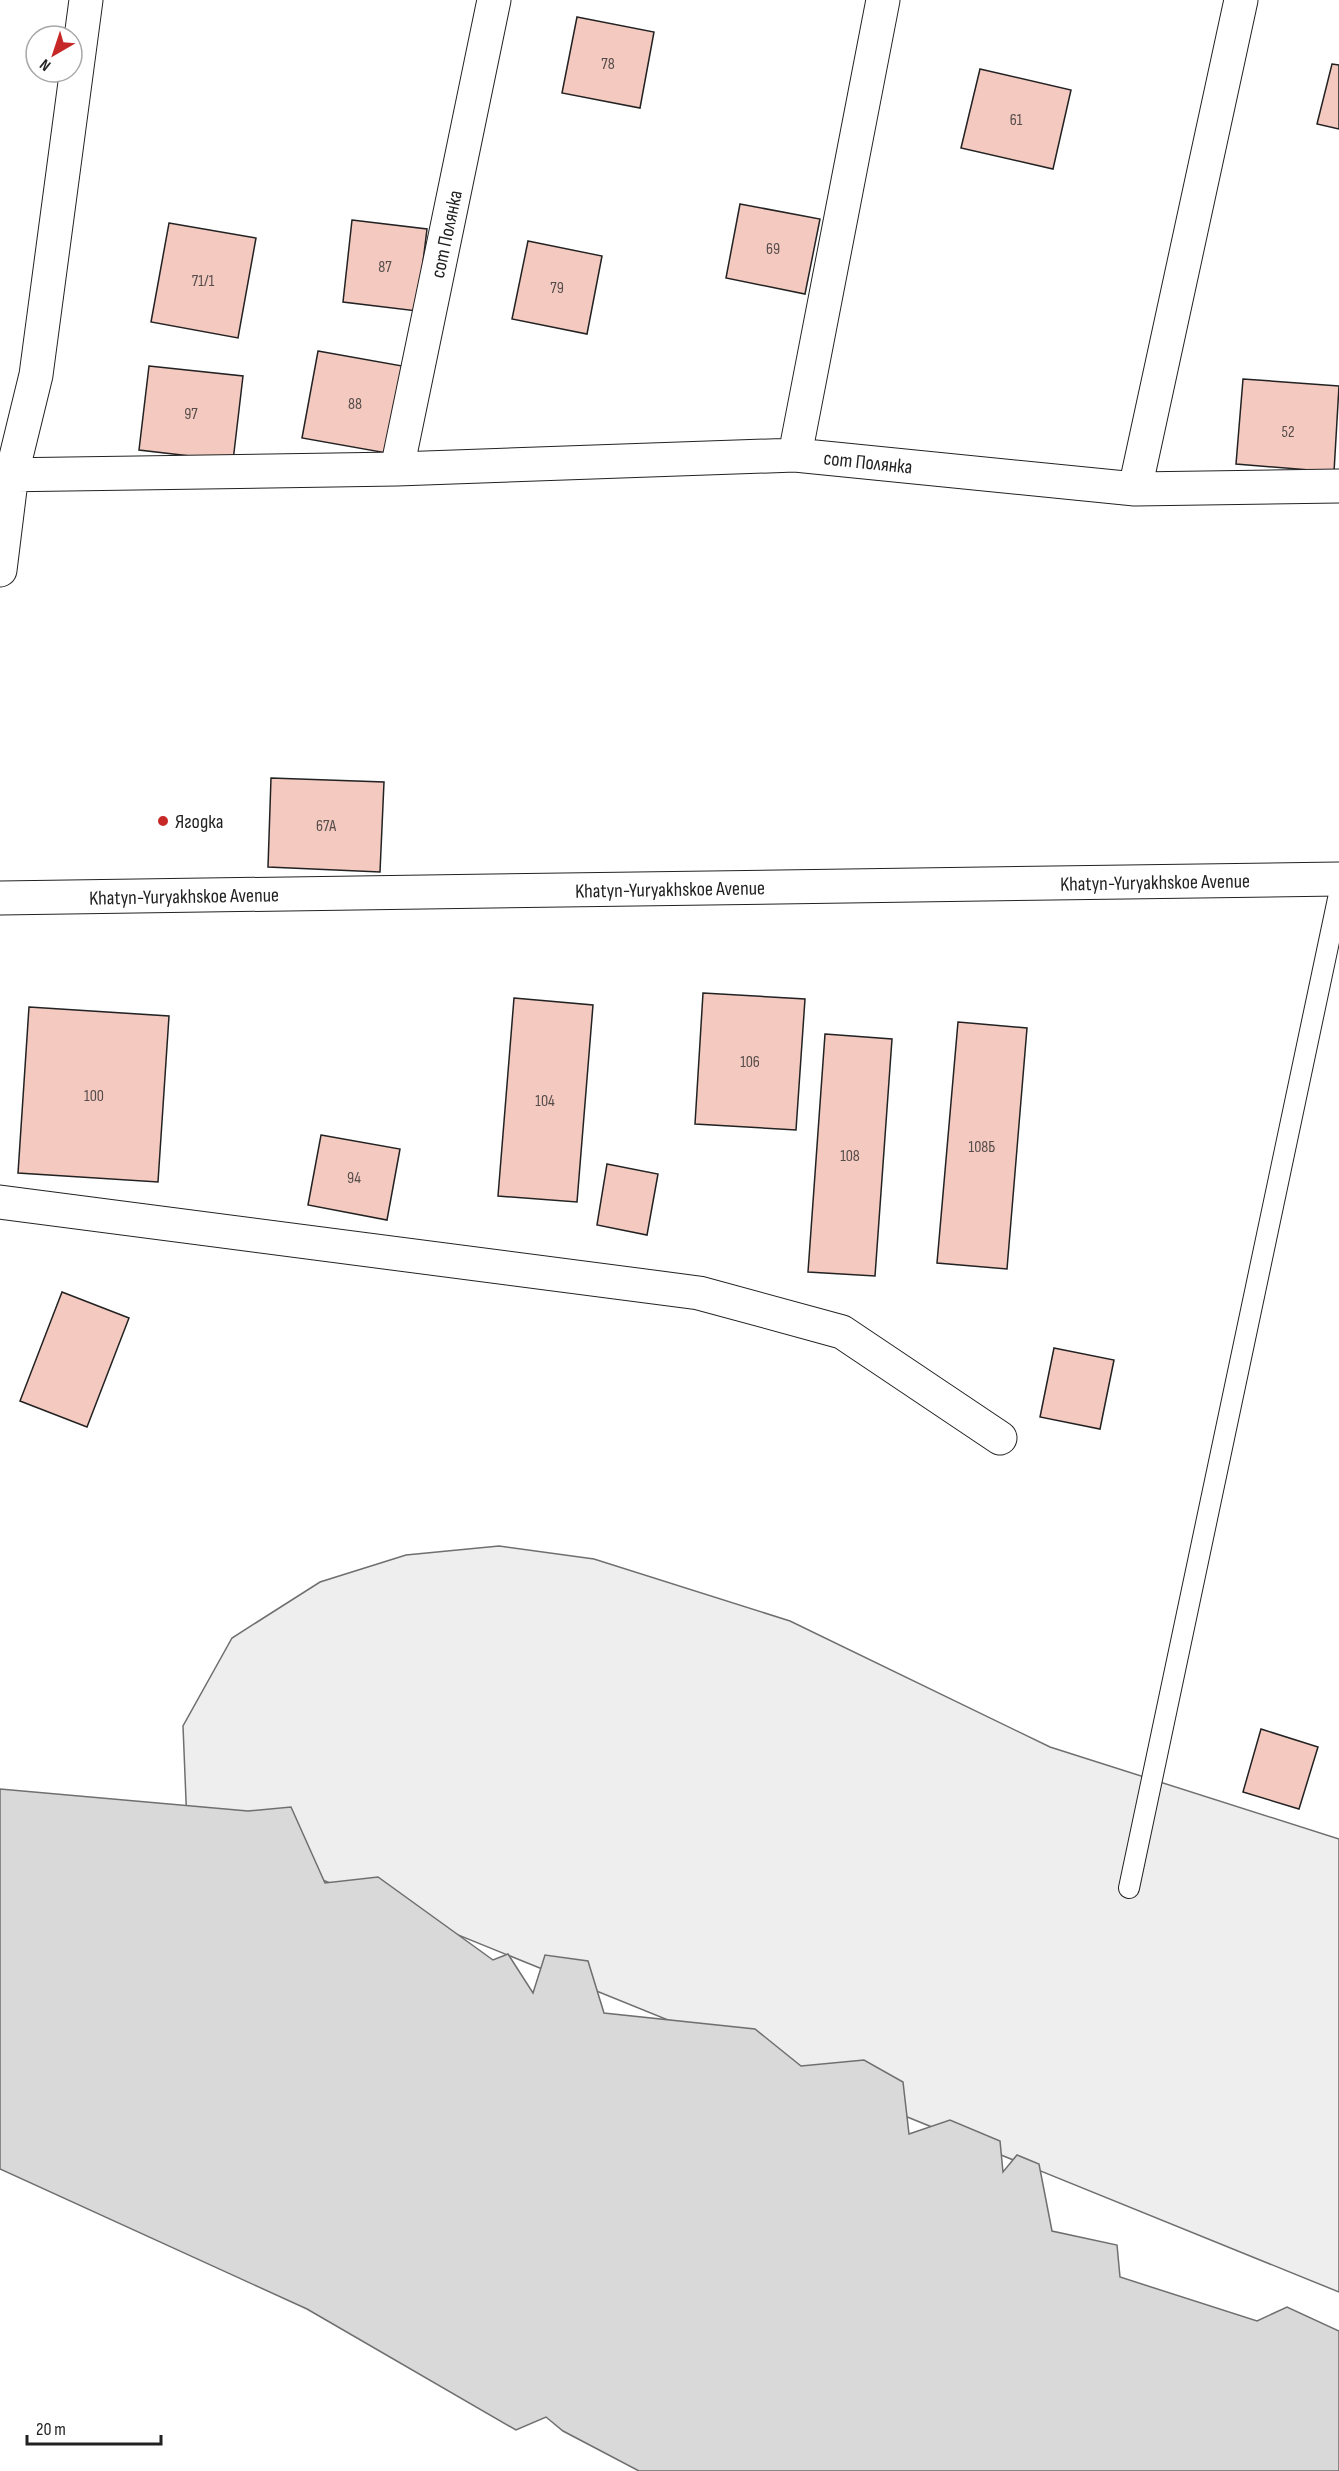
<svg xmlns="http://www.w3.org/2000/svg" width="1339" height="2471" font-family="'Sofia Sans Condensed',sans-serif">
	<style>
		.green { fill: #eee; stroke: #6f6f6f; stroke-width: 1.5 }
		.water { fill: #d9d9d9; stroke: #6f6f6f; stroke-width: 1.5 }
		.building { fill: #f3c9c0; stroke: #222; stroke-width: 1.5 }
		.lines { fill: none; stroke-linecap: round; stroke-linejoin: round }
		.service-casing { stroke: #222; stroke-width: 22 }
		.minor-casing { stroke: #222; stroke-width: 35 }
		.secondary-casing { stroke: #222; stroke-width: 35 }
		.service { stroke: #fff; stroke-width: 20 }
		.minor { stroke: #fff; stroke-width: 33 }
		.secondary { stroke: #fff; stroke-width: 33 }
		.poi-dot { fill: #c62828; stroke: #fff; stroke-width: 2 }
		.labels { text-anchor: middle; stroke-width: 4.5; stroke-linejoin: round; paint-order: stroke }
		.number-label { font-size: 16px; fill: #564c4a }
		.street-label { font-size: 20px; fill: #222; stroke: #fff }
		.poi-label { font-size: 20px; fill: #222; stroke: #fff; text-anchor: start }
	</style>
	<rect width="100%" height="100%" fill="#fff"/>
	<path class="green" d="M499,1546l95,13 196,62 260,126 289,92v453l-1152,-467 -4,-99 49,-88 88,-56 86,-27z"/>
	<path class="water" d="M0,1789l248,22 43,-4 34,76 53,-6 115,83 15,-6 25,39 12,-38 43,6 16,52 151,16 46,37 63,-6 39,22 6,52 41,-14 50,21 3,31 14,-17 22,9 13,67 65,14 3,32 137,44 30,-14 52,24v140h-700l-76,-40 -17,-14 -30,13 -209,-121 -307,-140z"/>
	<path class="building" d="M577,17l77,15 -14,76 -78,-15z
		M1332,64l7,1v64l-22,-5z
		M980,69l91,21 -18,79 -92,-21z
		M740,204l80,15 -15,75 -79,-16z
		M352,220l75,9 -10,82 -74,-9z
		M169,223l87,15 -18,100 -87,-16z
		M528,241l74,15 -15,78 -75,-15z
		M318,351l90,16 -16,87 -90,-16z
		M149,366l94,10 -10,85 -94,-11z
		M1243,379l96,7 -5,86 -98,-8z
		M271,778l113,4 -4,90 -112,-5z
		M703,993l102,6 -9,131 -101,-6z
		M514,998l79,7 -16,197 -79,-6z
		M29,1007l140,9 -11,166 -140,-9z
		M958,1022l69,6 -20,241 -70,-6z
		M825,1034l67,5 -17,237 -67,-4z
		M321,1135l79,14 -13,71 -79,-15z
		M607,1164l51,10 -11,61 -50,-10z
		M62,1292l67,26 -42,109 -67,-26z
		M1054,1348l60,12 -14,69 -60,-12z
		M1261,1729l57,18 -19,62 -56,-17z"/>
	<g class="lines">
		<defs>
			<path id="service" d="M1129,1888l210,-994"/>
			<path id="minor" d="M795,455l88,-455
				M397,469l97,-469
				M0,475l397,-6 398,-14 340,34 204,-3
				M1135,489l106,-489
				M0,570l12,-97 24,-98 50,-375
				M0,1202l699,91 143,39 158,106"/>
			<path id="secondary" d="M0,898l1339,-19"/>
		</defs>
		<use href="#service" class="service-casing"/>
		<use href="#minor" class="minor-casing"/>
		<use href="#secondary" class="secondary-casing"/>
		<use href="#service" class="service"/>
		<use href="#minor" class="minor"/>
		<use href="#secondary" class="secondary"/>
	</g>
	<circle class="poi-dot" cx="163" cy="821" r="6"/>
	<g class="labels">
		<g class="number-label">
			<text x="608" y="69">78</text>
			<text x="1016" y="125">61</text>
			<text x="773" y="254">69</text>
			<text x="385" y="272">87</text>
			<text x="203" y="286">71/1</text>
			<text x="557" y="293">79</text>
			<text x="355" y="409">88</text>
			<text x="191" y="419">97</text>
			<text x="1288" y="437">52</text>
			<text x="326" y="831">67А</text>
			<text x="750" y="1067">106</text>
			<text x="94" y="1101">100</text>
			<text x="545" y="1106">104</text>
			<text x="982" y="1152">108Б</text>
			<text x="850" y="1161">108</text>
			<text x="354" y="1183">94</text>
		</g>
		<g class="street-label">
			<text transform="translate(446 234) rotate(-78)" y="7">сот Полянка</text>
			<text transform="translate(868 462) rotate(6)" y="7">сот Полянка</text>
			<text transform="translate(1155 882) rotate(-1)" y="7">Khatyn-Yuryakhskoe Avenue</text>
			<text transform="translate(670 889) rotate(-1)" y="7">Khatyn-Yuryakhskoe Avenue</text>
			<text transform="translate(184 896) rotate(-1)" y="7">Khatyn-Yuryakhskoe Avenue</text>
		</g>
		<g class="poi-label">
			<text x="175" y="828">Ягодка</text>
		</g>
	</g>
	<g transform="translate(54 54) rotate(219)"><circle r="28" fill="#ffffff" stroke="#a7a7a7" stroke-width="1.5"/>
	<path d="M0-4.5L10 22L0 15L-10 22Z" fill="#c62828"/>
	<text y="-9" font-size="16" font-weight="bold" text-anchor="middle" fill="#222222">N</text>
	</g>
	<path d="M27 2435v9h134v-9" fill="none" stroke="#222222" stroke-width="3"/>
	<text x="36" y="2435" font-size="18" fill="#222222" stroke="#ffffff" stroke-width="4.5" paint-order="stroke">20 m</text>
</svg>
